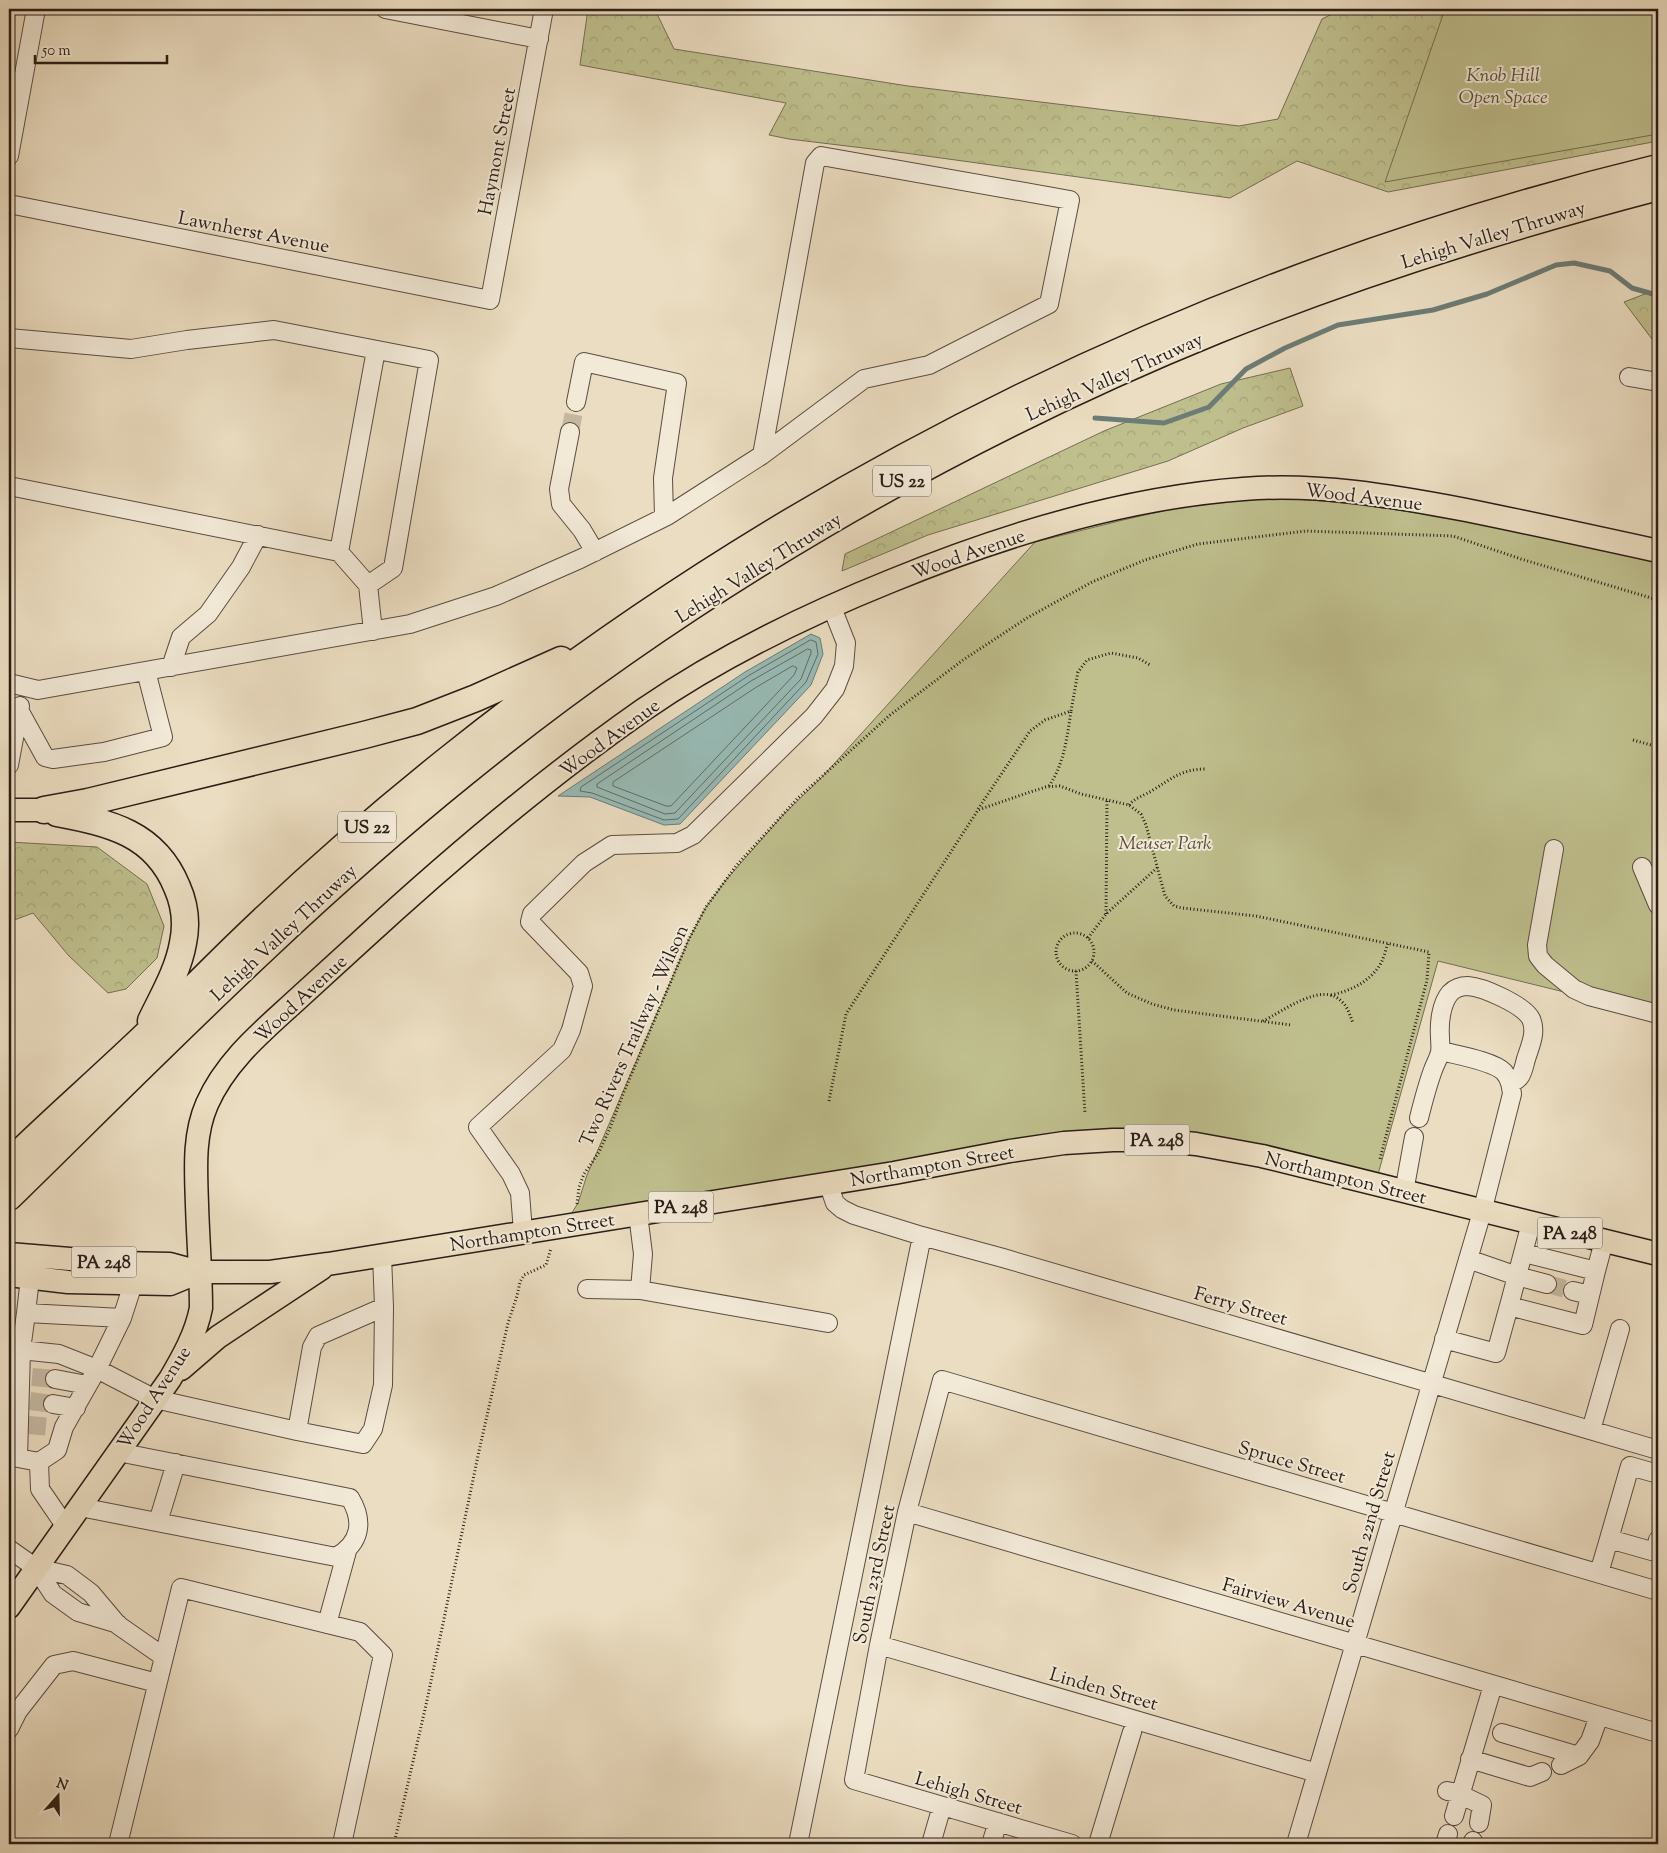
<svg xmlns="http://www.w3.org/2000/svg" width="1667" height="1853" font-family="'Sorts Mill Goudy',serif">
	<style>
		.forest { fill: url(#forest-crowns); stroke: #746e52 }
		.park { fill: #bfbf8d; stroke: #746e52 }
		.water { fill: #98bbb6; stroke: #6c7c76 }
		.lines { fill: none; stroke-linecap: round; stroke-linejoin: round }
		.shore { stroke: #606c66; stroke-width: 1 }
		.stream { stroke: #6c7c76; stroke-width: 5 }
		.minor-tunnel { stroke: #c4b79f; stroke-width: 18; stroke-dasharray: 18 9; stroke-linecap: butt }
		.minor-casing { stroke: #5a4d41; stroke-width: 20 }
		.major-casing { stroke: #291d16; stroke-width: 25 }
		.highway-casing { stroke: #291d16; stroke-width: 29 }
		.path { stroke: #291d16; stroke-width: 3; stroke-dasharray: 1 2.5; stroke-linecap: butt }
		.minor { stroke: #f2e9d7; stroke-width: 18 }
		.major { stroke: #ebddc1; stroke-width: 22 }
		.highway { stroke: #ebddc1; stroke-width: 26 }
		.labels { text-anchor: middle; stroke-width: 4; stroke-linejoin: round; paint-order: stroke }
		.shield { fill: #f2e9d7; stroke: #655a50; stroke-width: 1 }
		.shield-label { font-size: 18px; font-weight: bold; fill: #291d16 }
		.park-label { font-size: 19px; font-style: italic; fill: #564e3a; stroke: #f2e9d7 }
		.street-label { font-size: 19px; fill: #291d16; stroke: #f2e9d7 }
	</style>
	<defs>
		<pattern id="forest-crowns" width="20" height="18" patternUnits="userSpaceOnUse" patternTransform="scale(1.25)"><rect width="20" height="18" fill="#bfbf8d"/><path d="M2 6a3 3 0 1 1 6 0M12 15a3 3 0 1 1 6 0" fill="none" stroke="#a4a479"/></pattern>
	</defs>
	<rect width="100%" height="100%" fill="#ebddc1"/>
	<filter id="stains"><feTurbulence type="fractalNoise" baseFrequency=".004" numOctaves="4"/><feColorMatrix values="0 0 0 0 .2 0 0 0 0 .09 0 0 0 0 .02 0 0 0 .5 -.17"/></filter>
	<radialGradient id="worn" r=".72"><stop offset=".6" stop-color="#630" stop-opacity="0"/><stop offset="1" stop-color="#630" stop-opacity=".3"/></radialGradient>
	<path class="forest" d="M588,9h69l1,7 16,33 234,37 331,40 39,-7 44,-100 20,-10h316v132l-270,51 -91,-31 -67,37 -325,-45 -116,-14 -20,-4 17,-32 -206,-38z
		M1658,289v58l-34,-45z
		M1290,368l13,38 -60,22 -75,33 -240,74 -86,36 3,-17 259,-123 117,-47z
		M9,842l88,5 50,37 17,42 -7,32 -31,31 -18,4 -39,-37 -36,-43 -24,9z"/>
	<path class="park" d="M1445,9h213v125l-273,48z
		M1280,498c129,7 252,36 378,64v453l-220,-54 -63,224 -221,-45 -589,84 13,-21 9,-28 102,-236 17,-32 20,-27 56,-64 41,-40 212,-234 88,-22 57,-13 58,-7z"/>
	<path class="water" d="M811,634l9,4 3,16 -12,31 -131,139 -16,1 -74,-28 -32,-1 187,-124z"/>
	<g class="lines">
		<path class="shore" d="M811,640l5,2 2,12 -12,28 -128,137 -14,1 -72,-27 -12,-2 1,-4 167,-111z
			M808,649l3,1v3l-10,26 -126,134 -10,1 -68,-27v-3l154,-103z
			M793,666l4,2 -3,7 -123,131h-5l-53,-20v-4l142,-94z"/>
		<path class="stream" d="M1095,418l69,5 45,-16 37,-38 39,-21 53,-23 95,-15 54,-16 69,-29 18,-2 36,8 22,17 21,6h5"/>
		<path class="minor-tunnel" d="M570,432l6,-30
			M1547,1284l26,7
			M32,1377l23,2
			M30,1401l23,3
			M28,1425l23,2"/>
		<defs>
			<path id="minor" d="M385,9l154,30
				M9,156l27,-147
				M9,204l481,96 54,-291
				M9,338l122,11 56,-9 87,-10 155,30 -36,208 -25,17
				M1629,377l29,5
				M576,402l8,-40 93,21 -14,95 1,39
				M570,432l-11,57 2,15 21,26 13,22
				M9,486l330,66 29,33 5,46
				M339,552l37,-202
				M171,667l10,-30 27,-23 33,-47 17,-32
				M9,683l29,7 372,-66 86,-28 84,-37 87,-43 95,-61 102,-76 65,-14 120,-61 21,-104 -249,-44 -6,7 -53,292
				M19,710l26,47 8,2 51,-7 59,-15 -17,-66
				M9,765l11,-59
				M1554,849l-17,96 1,11 7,9 29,24 15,7 69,18
				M1642,867l16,38
				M1419,1118c4,-16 8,-32 14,-48 2,-6 6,-12 7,-18 1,-5 0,-10 0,-15 -1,-14 1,-33 10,-44 5,-5 11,-7 18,-7 15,1 56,19 63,33 6,13 -1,27 -5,40 -3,11 -4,21 -16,24
				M828,1183l7,20 7,6 12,6 68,21 81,22 655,192
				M1404,1192l10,-55
				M638,1214l5,40 -3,36 188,33
				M523,1232l-3,-39 -9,-19 -33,-47 84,-77 9,-20 12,-44 -4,-13 -49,-51 2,-8 52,-51 28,-18 65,-2 16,-8 121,-119 21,-27 9,-23 2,-23 -15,-38
				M1524,1253l72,18 -13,54 -74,-19 22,-83
				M1468,1259l49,17 30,8
				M1596,1271l8,-30
				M30,1278l-4,35 96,5
				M587,1289l53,1
				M1573,1291l17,4
				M1444,1339l52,14 13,-47
				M9,1347l12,3 5,-37
				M55,1379l32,6
				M53,1404l23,4
				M1591,1430l29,-101
				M297,1431l66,13 10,-15 10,-44 1,-78
				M39,1462l-21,-4 3,-108 38,4 38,15 25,-51 11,-34
				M1658,1474l-28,-8 -21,73 46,13 3,-12
				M80,1507l256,50c25,-14 28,-36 14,-59l-232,-46
				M907,1512l751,221
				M158,1522l18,-59
				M66,1527l-26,-38 -1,-27 18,-12 7,-23 33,-58 58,30 142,32 15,-84 6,-11 66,-29 -2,-52
				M9,1549l27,19 31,7 24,18 27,32 46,32
				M36,1568l17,26 25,18 40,12
				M1599,1573l10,-34
				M327,1624l20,-73
				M879,1645l438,128
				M9,1729l9,-18 36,-46 19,-4 84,22
				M1502,1733l77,23
				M1470,1759l60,18 12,-5
				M1561,1765l18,-9 11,-15 9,-25
				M1447,1791l11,2 3,-3v5l21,10 -3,18
				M1454,1816l39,-131
				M118,1844l63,-256 179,44 23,23 -41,189
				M798,1844l124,-608
				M931,1844l11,-38
				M991,1844l7,-22
				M1072,1844l-218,-64 25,-135 28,-133 35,-132 716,211
				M1098,1844l34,-112
				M1296,1844l186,-632 30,-118c-1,-8 -2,-15 -8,-22 -11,-11 -48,-17 -63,-21
				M1445,1844l3,-10
				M1472,1844l1,-3"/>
			<path id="major" d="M9,810h35
				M9,1254l109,9 52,1 29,8h71l58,-8 566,-91 116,-22 54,-8 49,-3h41l42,4 66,12 396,98
				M9,1275l59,7 102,2 29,-12
				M181,1369l37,-32 104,-69
				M9,1607l161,-228c13,-22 26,-45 31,-71 0,-34 -3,-69 -4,-103 -1,-34 -4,-69 10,-101 18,-41 52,-70 84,-99 23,-21 46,-42 69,-63 90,-83 183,-162 283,-232 77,-53 161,-94 248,-129 112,-46 231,-83 352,-92 75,-6 149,7 223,21 64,13 128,27 192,41"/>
			<path id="highway" d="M44,810l44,-8 276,-67 53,-14 59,-23 85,-38
				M57,813c53,10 98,20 120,74 8,18 10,37 6,56 -5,28 -20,53 -32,78
				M9,1163c44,-43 91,-84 136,-127 31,-30 60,-60 91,-90 68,-66 140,-129 214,-188 354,-283 768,-483 1208,-590
				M9,1197c148,-145 293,-293 454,-423 223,-182 488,-336 754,-444 144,-58 292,-104 441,-143"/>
		</defs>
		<use href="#minor" class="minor-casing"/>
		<use href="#major" class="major-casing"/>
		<use href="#highway" class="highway-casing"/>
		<path class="path" d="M1633,740l25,7
			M1049,786c15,-22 18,-48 22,-75
			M1129,805c7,-8 15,-9 24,-15 18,-11 29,-21 52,-21
			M978,809l52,-78 15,-11 26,-9 7,-39 9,-12 24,-7 27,5 12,7
			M1106,914l1,-114
			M1056 952a19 19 0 1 1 38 0a19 19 0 1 1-38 0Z
			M1088,938l18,-24 52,-47
			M1092,961l35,32 25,11 22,6 117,15
			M1076,971l9,143
			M1331,995c20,-4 40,-14 50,-32 3,-6 5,-14 7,-20
			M1263,1021c19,-9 60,-41 79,-19 6,5 8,14 11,21
			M829,1101l17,-87 132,-204 52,-18 16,-5 14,-1 21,8 48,11 12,9 5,11 19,71 9,10 8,2 74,8 173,36 -2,28 -47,179
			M577,1204l2,-17 5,-13 15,-22 11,-24 13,-34 66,-155 17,-32 30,-41 62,-68 92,-83 73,-55 64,-42 65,-36 53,-22 53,-16 108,-13 147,5 68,23 137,41
			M394,1844l32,-139 53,-254 29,-128 9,-27 3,-14 4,-7 22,-10 5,-17"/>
		<use href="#minor" class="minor"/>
		<use href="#major" class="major"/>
		<use href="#highway" class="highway"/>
	</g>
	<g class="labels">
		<g class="shield">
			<rect x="873" y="465.5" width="58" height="31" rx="4"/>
			<rect x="338" y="811.5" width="58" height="31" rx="4"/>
			<rect x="1124.5" y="1124.5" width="65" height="31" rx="4"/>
			<rect x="648.5" y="1191.5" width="65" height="31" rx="4"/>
			<rect x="1537.5" y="1217.5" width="65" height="31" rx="4"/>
			<rect x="71.5" y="1246.5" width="65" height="31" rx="4"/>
		</g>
		<g class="shield-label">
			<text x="902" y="487">US 22</text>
			<text x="367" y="833">US 22</text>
			<text x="1157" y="1146">PA 248</text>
			<text x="681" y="1213">PA 248</text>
			<text x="1570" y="1239">PA 248</text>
			<text x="104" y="1268">PA 248</text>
		</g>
		<g class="park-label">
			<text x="1503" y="81">Knob Hill<tspan x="1503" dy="22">Open Space</tspan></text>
			<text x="1165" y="849">Meuser Park</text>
		</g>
		<g class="street-label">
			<text transform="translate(496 151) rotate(-79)" y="7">Haymont Street</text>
			<text transform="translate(254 231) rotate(11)" y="7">Lawnherst Avenue</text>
			<text transform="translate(1493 234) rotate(-17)" y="7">Lehigh Valley Thruway</text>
			<text transform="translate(1114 376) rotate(-24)" y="7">Lehigh Valley Thruway</text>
			<text transform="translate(1364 496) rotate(7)" y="7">Wood Avenue</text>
			<text transform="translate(968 553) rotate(-19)" y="7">Wood Avenue</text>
			<text transform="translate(758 567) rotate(-32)" y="7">Lehigh Valley Thruway</text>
			<text transform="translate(609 737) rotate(-36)" y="7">Wood Avenue</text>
			<text transform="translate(283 932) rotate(-43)" y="7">Lehigh Valley Thruway</text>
			<text transform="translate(300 998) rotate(-43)" y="7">Wood Avenue</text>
			<text transform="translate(633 1035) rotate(-66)" y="7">Two Rivers Trailway - Wilson</text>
			<text transform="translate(932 1165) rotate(-10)" y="7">Northampton Street</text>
			<text transform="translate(1346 1177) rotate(14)" y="7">Northampton Street</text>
			<text transform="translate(532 1231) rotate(-9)" y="7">Northampton Street</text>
			<text transform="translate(1241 1305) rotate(16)" y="7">Ferry Street</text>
			<text transform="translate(153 1397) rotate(-57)" y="7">Wood Avenue</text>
			<text transform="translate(1292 1461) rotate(16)" y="7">Spruce Street</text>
			<text transform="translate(1368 1522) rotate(-74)" y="7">South 22nd Street</text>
			<text transform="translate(873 1574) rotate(-78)" y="7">South 23rd Street</text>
			<text transform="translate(1289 1602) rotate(16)" y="7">Fairview Avenue</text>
			<text transform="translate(1104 1688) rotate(16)" y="7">Linden Street</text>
			<text transform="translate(969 1792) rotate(16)" y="7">Lehigh Street</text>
		</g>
	</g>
	<rect width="1667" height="1853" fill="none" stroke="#ebddc1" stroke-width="30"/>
	<rect x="10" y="10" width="1647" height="1833" fill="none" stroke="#291d16" stroke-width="2.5"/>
	<rect x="15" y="15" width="1637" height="1823" fill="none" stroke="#291d16"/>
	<g transform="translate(58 1796) rotate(20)" stroke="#f2e9d7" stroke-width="4" paint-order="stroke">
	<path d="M0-4L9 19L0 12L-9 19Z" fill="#291d16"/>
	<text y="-8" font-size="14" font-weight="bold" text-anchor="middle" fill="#291d16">N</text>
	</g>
	<path d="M35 55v8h132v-8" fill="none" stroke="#291d16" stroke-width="2.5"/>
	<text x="42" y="55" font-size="15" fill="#291d16" stroke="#f2e9d7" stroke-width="4" paint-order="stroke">50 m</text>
	<rect width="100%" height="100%" filter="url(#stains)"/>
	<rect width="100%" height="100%" fill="url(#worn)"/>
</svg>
